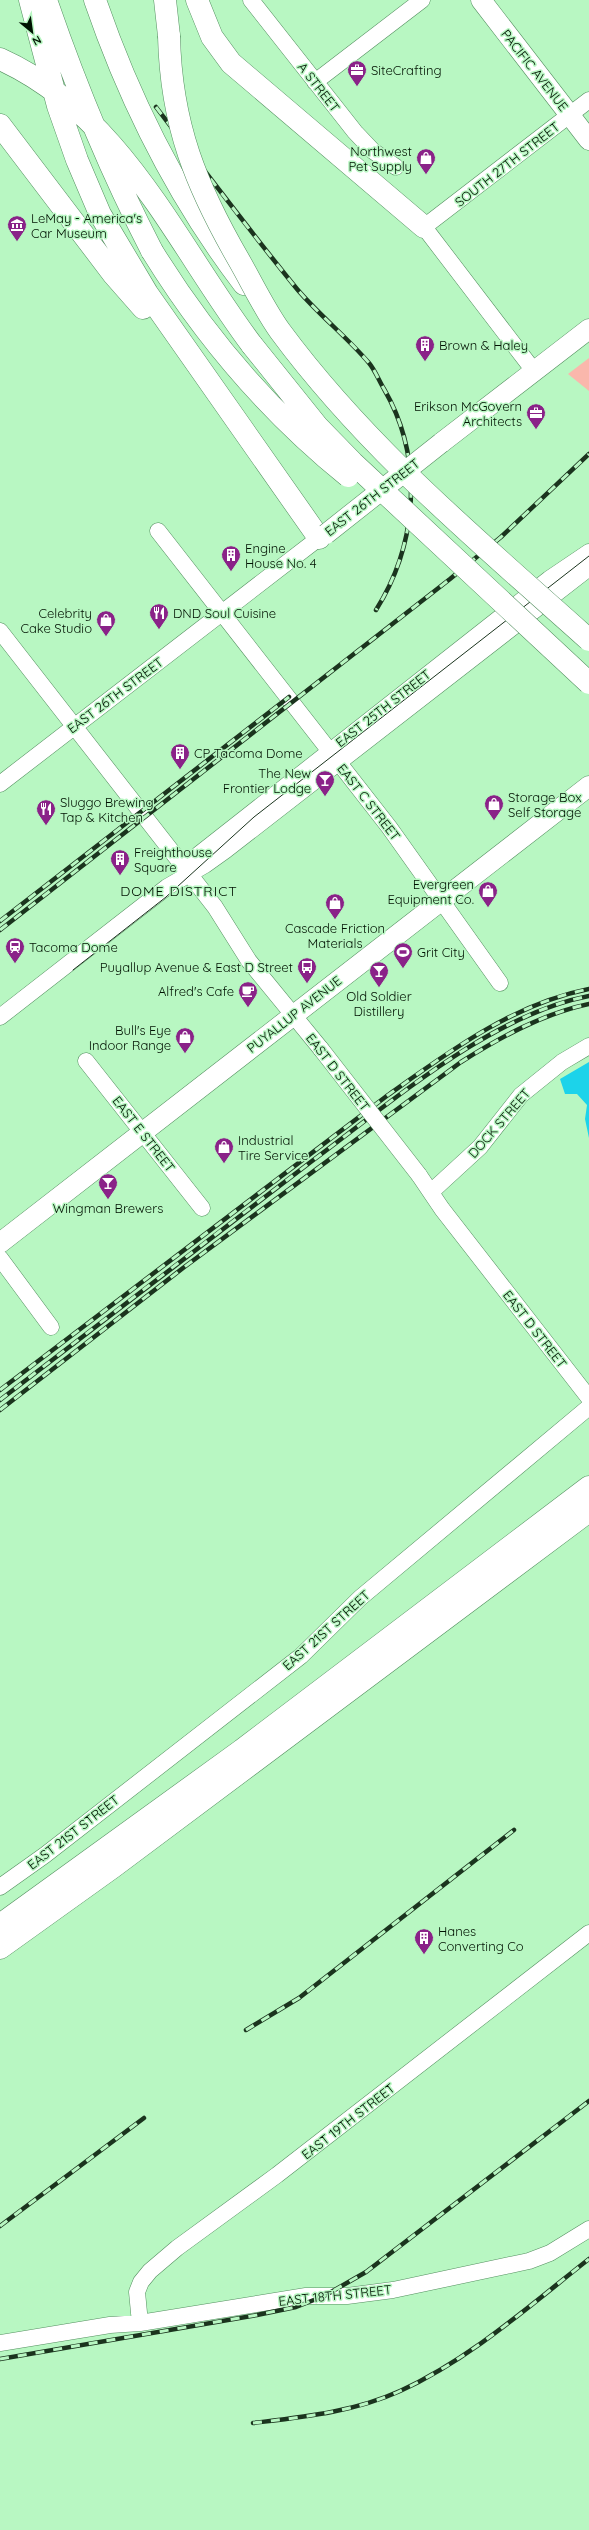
<svg xmlns="http://www.w3.org/2000/svg" width="589" height="2530" font-family="Quicksand,sans-serif">
	<style>
		.green { fill: #fab7ac }
		.water { fill: #1cd3ea }
		.lines { fill: none; stroke-linecap: round; stroke-linejoin: round }
		.minor-casing { stroke: #538f5f; stroke-width: 17 }
		.major-casing { stroke: #538f5f; stroke-width: 21 }
		.highway-casing { stroke: #538f5f; stroke-width: 23 }
		.minor { stroke: #fff; stroke-width: 16 }
		.major { stroke: #fff; stroke-width: 20 }
		.highway { stroke: #fff; stroke-width: 22 }
		.tram { stroke: #1b341e; stroke-width: 1 }
		.rail-casing { stroke: #1b341e; stroke-width: 4.5 }
		.rail { stroke: #b8f7c2; stroke-width: 3; stroke-dasharray: 9; stroke-linecap: butt }
		.minor-bridge-casing { stroke: #538f5f; stroke-width: 17; stroke-linecap: butt }
		.major-bridge-casing { stroke: #538f5f; stroke-width: 21; stroke-linecap: butt }
		.highway-bridge-casing { stroke: #538f5f; stroke-width: 23; stroke-linecap: butt }
		.minor-bridge { stroke: #fff; stroke-width: 16 }
		.major-bridge { stroke: #fff; stroke-width: 20 }
		.highway-bridge { stroke: #fff; stroke-width: 22 }
		.labels { text-anchor: middle; stroke-width: 3; stroke-linejoin: round; paint-order: stroke }
		.poi-label { font-size: 13px; fill: #001202; stroke: #b8f7c2; text-anchor: start }
		.street-label { font-size: 13px; fill: #001202; stroke: #b8f7c2 }
		.neighbourhood-label { font-size: 14px; letter-spacing: 1px; fill: #001202; stroke: #b8f7c2 }
	</style>
	<rect width="100%" height="100%" fill="#b8f7c2"/>
	<path class="green" d="M589,358v33l-21,-17z"/>
	<path class="water" d="M589,1062v76l-4,-19 2,-14 -10,-11h-12l-5,-15z"/>
	<g class="lines">
		<defs>
			<path id="minor" d="M251,0l104,132 18,19 23,16
				M315,82l107,-82
				M534,371l-110,-144 165,-127
				M158,531l231,296 111,156
				M0,631l215,276 34,54 72,88
				M0,784l319,-246
				M189,874l9,-19 351,-276 40,-27
				M0,1017l167,-130 38,-22 21,-15 363,-282
				M86,1061l116,147
				M419,1175l23,34 147,189
				M431,1192l49,-45 41,-52 41,-33 27,-16
				M0,1258l51,69
				M0,1887l45,-32 256,-199 59,-58 229,-191
				M140,2323l-3,-31 4,-10 9,-11 27,-23 100,-73 312,-242
				M0,2343l110,-18 30,-2 166,-27h41l46,-6 136,-29 21,-8 39,-24"/>
			<path id="major" d="M481,0l108,140
				M441,443l148,-114
				M0,1243l589,-457"/>
			<path id="highway" d="M30,0l28,106 19,54 23,54 47,79 172,245
				M46,0c30,87 64,170 106,251
				M95,0c35,102 84,199 149,284
				M165,0l4,36
				M197,0l15,37 19,26 193,164
				M0,59c122,55 176,185 252,286
				M0,125l114,150 29,33
				M0,1925l242,-175 347,-263
				M0,1948l113,-81 476,-356"/>
		</defs>
		<use href="#minor" class="minor-casing"/>
		<use href="#major" class="major-casing"/>
		<use href="#highway" class="highway-casing"/>
		<use href="#minor" class="minor"/>
		<use href="#major" class="major"/>
		<use href="#highway" class="highway"/>
		<path class="tram" d="M73,970l93,-73 88,-80 335,-261"/>
		<defs>
			<path id="rail" d="M156,107c47,62 93,123 141,182 22,26 50,48 72,74 6,7 10,18 15,26 40,69 34,154 -8,221
				M0,921l289,-224
				M0,930l450,-351 51,-42 88,-83
				M0,1390l388,-295c62,-44 125,-91 201,-106
				M0,1400c104,-80 208,-160 312,-239 80,-59 178,-146 277,-165
				M0,1410l183,-142 278,-206c40,-25 81,-48 128,-58
				M246,2030l53,-32 215,-168
				M0,2226l144,-108
				M0,2359l257,-44 39,-8 28,-11 42,-24 223,-171
				M253,2423c50,-6 101,-11 147,-32 70,-32 129,-85 189,-132"/>
		</defs>
		<use href="#rail" class="rail-casing"/>
		<use href="#rail" class="rail"/>
		<defs>
			<path id="minor-bridge" d="M321,1049l98,126"/>
			<path id="major-bridge" d="M326,534l115,-91"/>
			<path id="highway-bridge" d="M169,36c2,89 27,150 71,226 13,23 25,48 40,69 87,118 201,212 309,309
				M152,251c53,86 118,162 196,225
				M252,345l65,81 36,37 236,220"/>
		</defs>
		<use href="#minor-bridge" class="minor-bridge-casing"/>
		<use href="#major-bridge" class="major-bridge-casing"/>
		<use href="#highway-bridge" class="highway-bridge-casing"/>
		<use href="#minor-bridge" class="minor-bridge"/>
		<use href="#major-bridge" class="major-bridge"/>
		<use href="#highway-bridge" class="highway-bridge"/>
	</g>
	<defs>
		<symbol id="office-pin" viewBox="-11 -11 22 30"><path d="M0 17L-7.5 6A9.5 9.5 0 1 1 7.5 6Z" fill="#8a2288" stroke="#b8f7c2"/><path d="M-6-3h4V-5.5h4V-3h4V5H-6ZM-1-4.5V-3h2v-1.5ZM-6 0V1H6V0Z" fill="#fff"/></symbol>
		<symbol id="shop-pin" viewBox="-11 -11 22 30"><path d="M0 17L-7.5 6A9.5 9.5 0 1 1 7.5 6Z" fill="#8a2288" stroke="#b8f7c2"/><path d="M-5-2.5h2.3a2.7 3.5 0 0 1 5.4 0H5L5.5 6h-11ZM-1.5-2.5h3a1.5 2.3 0 0 0-3 0Z" fill="#fff"/></symbol>
		<symbol id="museum-pin" viewBox="-11 -11 22 30"><path d="M0 17L-7.5 6A9.5 9.5 0 1 1 7.5 6Z" fill="#8a2288" stroke="#b8f7c2"/><path d="M0-6L6-3V-2H-6V-3ZM-5-1h2V3h-2ZM-1-1h2V3h-2ZM3-1h2V3H3ZM-6 4H6V6H-6Z" fill="#fff"/></symbol>
		<symbol id="building-pin" viewBox="-11 -11 22 30"><path d="M0 17L-7.5 6A9.5 9.5 0 1 1 7.5 6Z" fill="#8a2288" stroke="#b8f7c2"/><path d="M-4-6H4V6H1V3H-1V6H-4ZM-2.5-4.3h1.7v1.8h-1.7ZM.8-4.3h1.7v1.8H.8ZM-2.5-1h1.7V.8h-1.7ZM.8-1h1.7V.8H.8Z" fill="#fff"/></symbol>
		<symbol id="restaurant-pin" viewBox="-11 -11 22 30"><path d="M0 17L-7.5 6A9.5 9.5 0 1 1 7.5 6Z" fill="#8a2288" stroke="#b8f7c2"/><path d="M-5-6h1v4h1v-4h1v4h1v-4h1v5L-1.5 .5V6h-2V.5L-5-1ZM5-6V6H3V1.5H1.5Q1.5-4 5-6Z" fill="#fff"/></symbol>
		<symbol id="bar-pin" viewBox="-11 -11 22 30"><path d="M0 17L-7.5 6A9.5 9.5 0 1 1 7.5 6Z" fill="#8a2288" stroke="#b8f7c2"/><path d="M-6-5H6L.8 .8V4.5H3.5V6h-7V4.5H-.8V.8Z" fill="#fff"/></symbol>
		<symbol id="station-pin" viewBox="-11 -11 22 30"><path d="M0 17L-7.5 6A9.5 9.5 0 1 1 7.5 6Z" fill="#8a2288" stroke="#b8f7c2"/><path d="M-3-6H3Q5-6 5-4V2Q5 4 3 4L4.5 6H3L1.5 4h-3L-3 6H-4.5L-3 4Q-5 4-5 2V-4Q-5-6-3-6ZM-3.5-4v3h7v-3ZM-3.5 1v1.5H-2V1ZM2 1v1.5H3.5V1Z" fill="#fff"/></symbol>
		<symbol id="stadium-pin" viewBox="-11 -11 22 30"><path d="M0 17L-7.5 6A9.5 9.5 0 1 1 7.5 6Z" fill="#8a2288" stroke="#b8f7c2"/><path d="M0-5a6.5 5 0 1 0 0 10a6.5 5 0 1 0 0-10ZM-3.5-1.8h7v3.6h-7Z" fill="#fff"/></symbol>
		<symbol id="bus-pin" viewBox="-11 -11 22 30"><path d="M0 17L-7.5 6A9.5 9.5 0 1 1 7.5 6Z" fill="#8a2288" stroke="#b8f7c2"/><path d="M-5-6H5V4H4V6H2V4H-2V6H-4V4H-5ZM-3.5-4V0h7V-4ZM-3.5 1.2v1.5H-2V1.2ZM2 1.2v1.5H3.5V1.2Z" fill="#fff"/></symbol>
		<symbol id="cafe-pin" viewBox="-11 -11 22 30"><path d="M0 17L-7.5 6A9.5 9.5 0 1 1 7.5 6Z" fill="#8a2288" stroke="#b8f7c2"/><path d="M-5.5-4.5H6V0H3Q3 3.5 0 3.5H-2.5Q-5.5 3.5-5.5 0ZM3-3.2v2h1.7v-2ZM-6 4.5H4V6H-6Z" fill="#fff"/></symbol>
	</defs>
	<g fill-rule="evenodd">
		<use href="#office-pin" x="346" y="59" width="22" height="30"/>
		<use href="#shop-pin" x="415" y="147" width="22" height="30"/>
		<use href="#museum-pin" x="6" y="214" width="22" height="30"/>
		<use href="#building-pin" x="414" y="334" width="22" height="30"/>
		<use href="#office-pin" x="525" y="402" width="22" height="30"/>
		<use href="#building-pin" x="220" y="544" width="22" height="30"/>
		<use href="#restaurant-pin" x="148" y="602" width="22" height="30"/>
		<use href="#shop-pin" x="95" y="609" width="22" height="30"/>
		<use href="#building-pin" x="169" y="742" width="22" height="30"/>
		<use href="#bar-pin" x="314" y="769" width="22" height="30"/>
		<use href="#shop-pin" x="483" y="793" width="22" height="30"/>
		<use href="#restaurant-pin" x="35" y="798" width="22" height="30"/>
		<use href="#building-pin" x="109" y="848" width="22" height="30"/>
		<use href="#shop-pin" x="477" y="880" width="22" height="30"/>
		<use href="#shop-pin" x="324" y="892" width="22" height="30"/>
		<use href="#station-pin" x="4" y="936" width="22" height="30"/>
		<use href="#stadium-pin" x="392" y="941" width="22" height="30"/>
		<use href="#bus-pin" x="296" y="956" width="22" height="30"/>
		<use href="#bar-pin" x="368" y="960" width="22" height="30"/>
		<use href="#cafe-pin" x="237" y="980" width="22" height="30"/>
		<use href="#shop-pin" x="174" y="1026" width="22" height="30"/>
		<use href="#shop-pin" x="213" y="1136" width="22" height="30"/>
		<use href="#bar-pin" x="97" y="1172" width="22" height="30"/>
		<use href="#building-pin" x="413" y="1927" width="22" height="30"/>
	</g>
	<g class="labels">
		<g class="poi-label">
			<text x="371" y="75">SiteCrafting</text>
			<text x="412" y="156" text-anchor="end">Northwest<tspan x="412" dy="15">Pet Supply</tspan></text>
			<text x="31" y="223">LeMay - America's<tspan x="31" dy="15">Car Museum</tspan></text>
			<text x="439" y="350">Brown &amp; Haley</text>
			<text x="522" y="411" text-anchor="end">Erikson McGovern<tspan x="522" dy="15">Architects</tspan></text>
			<text x="245" y="553">Engine<tspan x="245" dy="15">House No. 4</tspan></text>
			<text x="92" y="618" text-anchor="end">Celebrity<tspan x="92" dy="15">Cake Studio</tspan></text>
			<text x="173" y="618">DND Soul Cuisine</text>
			<text x="194" y="758">CP Tacoma Dome</text>
			<text x="311" y="778" text-anchor="end">The New<tspan x="311" dy="15">Frontier Lodge</tspan></text>
			<text x="508" y="802">Storage Box<tspan x="508" dy="15">Self Storage</tspan></text>
			<text x="60" y="807">Sluggo Brewing<tspan x="60" dy="15">Tap &amp; Kitchen</tspan></text>
			<text x="134" y="857">Freighthouse<tspan x="134" dy="15">Square</tspan></text>
			<text x="474" y="889" text-anchor="end">Evergreen<tspan x="474" dy="15">Equipment Co.</tspan></text>
			<text x="335" y="933" text-anchor="middle">Cascade Friction<tspan x="335" dy="15">Materials</tspan></text>
			<text x="29" y="952">Tacoma Dome</text>
			<text x="417" y="957">Grit City</text>
			<text x="293" y="972" text-anchor="end">Puyallup Avenue &amp; East D Street</text>
			<text x="234" y="996" text-anchor="end">Alfred's Cafe</text>
			<text x="379" y="1001" text-anchor="middle">Old Soldier<tspan x="379" dy="15">Distillery</tspan></text>
			<text x="171" y="1035" text-anchor="end">Bull's Eye<tspan x="171" dy="15">Indoor Range</tspan></text>
			<text x="238" y="1145">Industrial<tspan x="238" dy="15">Tire Service</tspan></text>
			<text x="108" y="1213" text-anchor="middle">Wingman Brewers</text>
			<text x="438" y="1936">Hanes<tspan x="438" dy="15">Converting Co</tspan></text>
		</g>
		<g class="street-label">
			<text transform="translate(535 70) rotate(52)" y="5">PACIFIC AVENUE</text>
			<text transform="translate(319 87) rotate(52)" y="5">A STREET</text>
			<text transform="translate(507 164) rotate(-38)" y="5">SOUTH 27TH STREET</text>
			<text transform="translate(372 497) rotate(-38)" y="5">EAST 26TH STREET</text>
			<text transform="translate(115 695) rotate(-37)" y="5">EAST 26TH STREET</text>
			<text transform="translate(383 708) rotate(-38)" y="5">EAST 25TH STREET</text>
			<text transform="translate(369 802) rotate(52)" y="5">EAST C STREET</text>
			<text transform="translate(294 1014) rotate(-38)" y="5">PUYALLUP AVENUE</text>
			<text transform="translate(338 1072) rotate(52)" y="5">EAST D STREET</text>
			<text transform="translate(499 1123) rotate(-49)" y="5">DOCK STREET</text>
			<text transform="translate(144 1134) rotate(52)" y="5">EAST E STREET</text>
			<text transform="translate(535 1329) rotate(52)" y="5">EAST D STREET</text>
			<text transform="translate(326 1630) rotate(-42)" y="5">EAST 21ST STREET</text>
			<text transform="translate(73 1832) rotate(-38)" y="5">EAST 21ST STREET</text>
			<text transform="translate(348 2121) rotate(-38)" y="5">EAST 19TH STREET</text>
			<text transform="translate(335 2295) rotate(-6)" y="5">EAST 18TH STREET</text>
		</g>
		<g class="neighbourhood-label">
			<text x="179" y="896">DOME DISTRICT</text>
		</g>
	</g>
	<g transform="translate(32 32) rotate(151)" stroke="#b8f7c2" stroke-width="3" paint-order="stroke">
	<path d="M0-3L7 15L0 10L-7 15Z" fill="#001202"/>
	<text y="-6" font-size="11" font-weight="bold" text-anchor="middle" fill="#001202">N</text>
	</g>
</svg>
